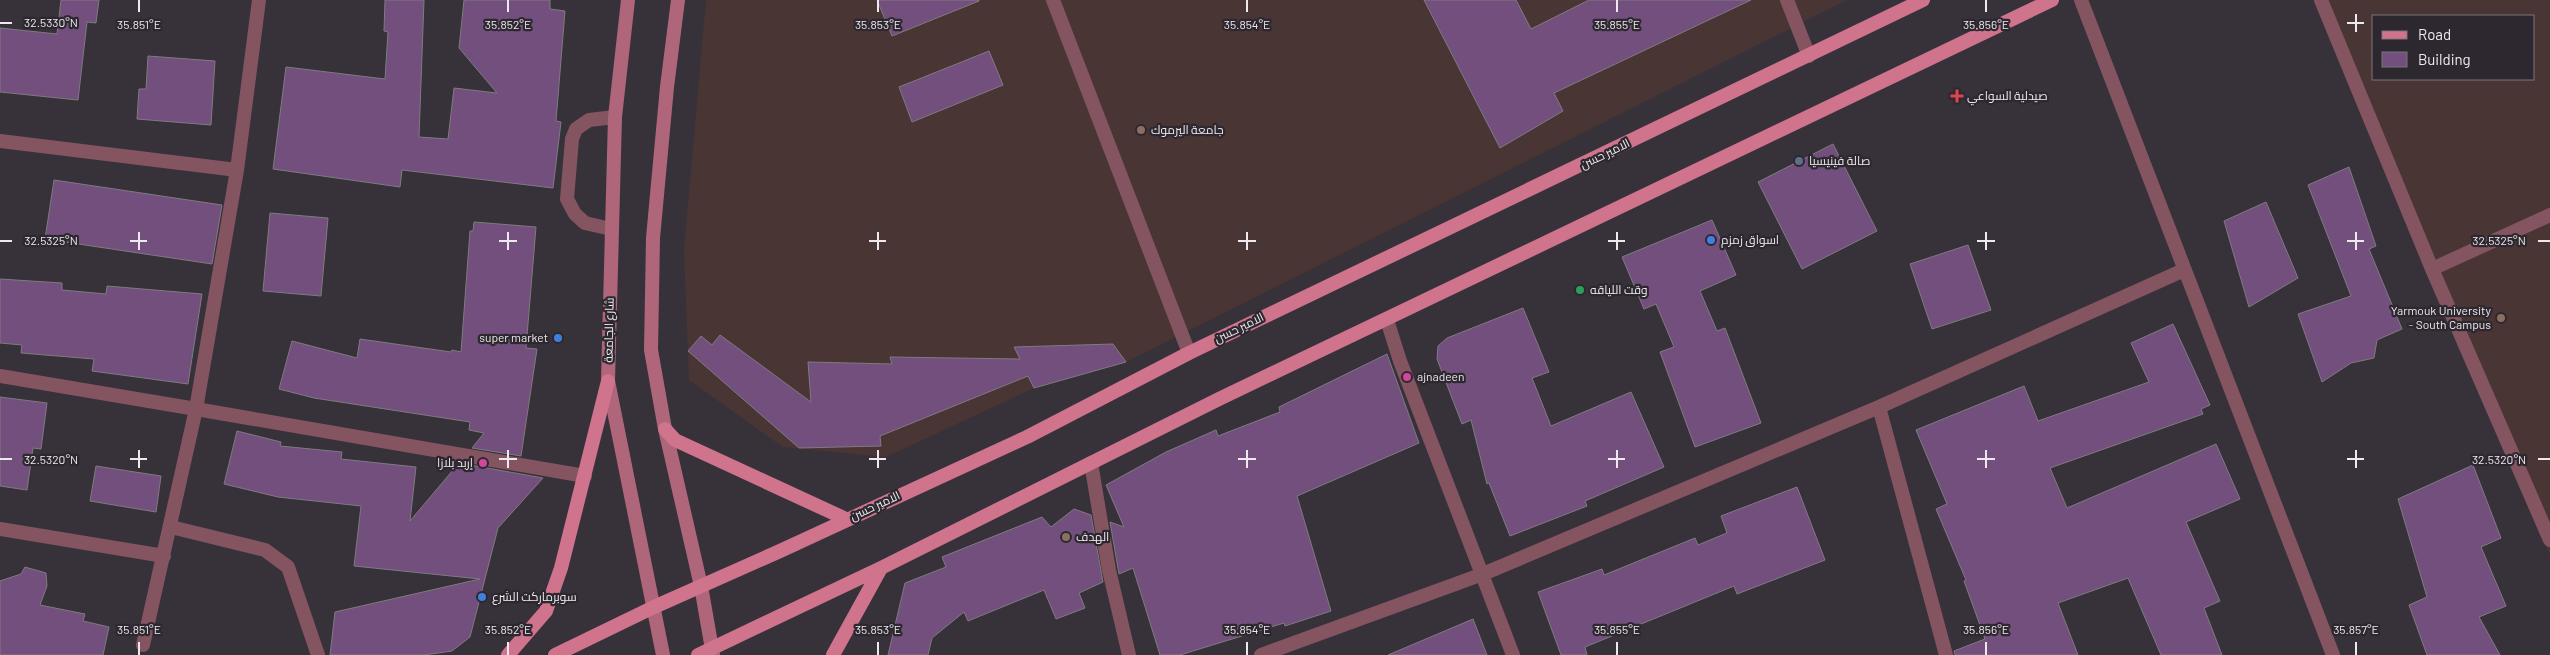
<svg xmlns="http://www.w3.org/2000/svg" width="2550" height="655" font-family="Barlow,Cairo,sans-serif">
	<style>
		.education { fill: #4a3535; fill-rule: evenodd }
		.building { fill: #724f7c; stroke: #807a82 }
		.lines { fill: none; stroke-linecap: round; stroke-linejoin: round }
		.service { stroke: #845561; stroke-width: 14 }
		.minor { stroke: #845561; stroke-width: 14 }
		.secondary { stroke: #af667a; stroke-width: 14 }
		.primary { stroke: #d0738d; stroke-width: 14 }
		.ticks { fill: none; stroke: #ede9ee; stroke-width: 2 }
		.health-dot { fill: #e0444e; stroke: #2d282f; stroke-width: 2 }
		.education-dot { fill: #8d6e63; stroke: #2d282f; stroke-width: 2 }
		.service-dot { fill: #5c6f8a; stroke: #2d282f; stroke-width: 2 }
		.shop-dot { fill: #3f7fe0; stroke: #2d282f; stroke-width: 2 }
		.leisure-dot { fill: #2e9e5b; stroke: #2d282f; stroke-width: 2 }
		.hotel-dot { fill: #d1479c; stroke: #2d282f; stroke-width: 2 }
		.labels { text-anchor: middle; stroke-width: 4.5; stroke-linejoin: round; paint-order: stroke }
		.poi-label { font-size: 12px; fill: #ede9ee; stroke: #2d282f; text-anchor: start }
		.street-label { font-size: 12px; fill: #ede9ee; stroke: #2d282f }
		.ticks-label { font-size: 12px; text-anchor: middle; fill: #ede9ee; stroke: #2d282f; stroke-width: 4.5; stroke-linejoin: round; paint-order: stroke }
	</style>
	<rect width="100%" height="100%" fill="#373239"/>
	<path class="education" d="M706,0h1141l-721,362 -92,26 -148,69 -103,-10 -94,-67 -5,-130z
		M2321,0h229v556zM2374,16h160v63h-160z"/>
	<path class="building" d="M61,0h38l-3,23 -9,-1 -9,78 -78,-8v-64l57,6z
		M385,0h39l-5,137 29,2 6,-51 43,5 -38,-45 5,-48h86v9l15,2 -9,110 5,1 -8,66 -151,-18 -2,17 -127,-18 13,-102 99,12 3,-47 -4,-1z
		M877,0h102v1l-87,35z
		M1424,0h92l15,29 58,-29h162l-197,93 9,18 -63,37z
		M989,51l14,34 -91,37 -13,-35z
		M148,56l67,5 -4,64 -74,-6 2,-30h7z
		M1833,144l44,87 -75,38 -44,-87z
		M2349,167l27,79 -7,3 33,80 -25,11 -3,18 -23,5 -29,19 -24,-68 53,-18 -43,-111z
		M54,180l168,25 -10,59 -167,-25z
		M2266,202l32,76 -49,29 -25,-86z
		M270,213l58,5 -7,78 -58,-5z
		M1712,220l24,55 -36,16 17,40 8,-3 36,95 -66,24 -35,-95 14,-5 -18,-43 -12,5 -22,-52z
		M474,222l62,5 -10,121 11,1 -16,107 -49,-8 12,-15 -15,-3 1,-8 -156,-24 -35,-9 13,-48 65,17 3,-19 91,13 1,-2 9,2 9,-121h3z
		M1968,245l23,65 -59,19 -22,-65z
		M0,279l62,4v7l44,4 1,-8 95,8 -14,90 -96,-13 2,-12 -73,-6 1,-8 -22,-2z
		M1523,308l26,64 -17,6 19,48 80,-34 33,75 -79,34 2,5 -77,30 -21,-53 -2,1 -16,-64 -9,4 -25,-65 1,-13 9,-8z
		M2173,324l37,81 -9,4 2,5 -153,54 17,40 149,-64 24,55 -54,23 34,79 -16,7 18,47h-61l-33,-77 -70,25 20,52h-123l-1,-4 31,-12 -21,-58 2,-1 -30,-71 11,-5 -31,-74 108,-44 14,35 111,-39 -18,-39z
		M720,335l91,67 -3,-40 84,2 -2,-7 130,2 -6,-12 99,-3 13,18 -92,26 -6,-12 -148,60 1,10 -82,2 -111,-97 13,-15 11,9z
		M1387,354l32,89 -122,53 34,115 -46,15 -1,-3 -104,32h-20l-27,-87 -14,6 -9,-52 14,5 -18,-42 60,-33 50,-22 2,6 62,-24 -1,-5z
		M0,397l47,6 -6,46 -8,-1 -6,42 -27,-4z
		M237,431l44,11 -1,4 62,6 -1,7 75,8 -6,54 49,-58 84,15 -45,50 -28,109 -18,14 -28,4h-94l5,-43 145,-33 -126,-13 7,-60 -83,-9 -54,-13z
		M2473,465l28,73 -20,9 25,59 -27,11 21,38h-73l-18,-50 18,-8 -29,-98z
		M96,466l65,10 -5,36 -66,-11z
		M1797,487l28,73 -88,34 -3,-8 -149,61 2,8h-26l-23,-63 64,-23 2,6 91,-37 3,7 29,-12 -6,-17z
		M1074,509l17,6 12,67 -24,11 6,15 -29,11 -12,-29 -76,31 -4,-9 -32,26 -4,17h-40l17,-72 41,-16 -4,-10 100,-40 9,10z
		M25,567l21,6 1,13 -7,19 45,9 -2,7 26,6 -6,28h-103v-74l21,-7z
		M1473,619l14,36h-99z"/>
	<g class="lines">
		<path class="service" d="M1053,0l136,353
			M1787,0l22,56
			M611,229l-26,-6 -10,-9 -8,-15 5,-60 4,-10 13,-9 26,-3
			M196,409l389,67
			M171,527l94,23 23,17 30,88"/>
		<path class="minor" d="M2081,0l252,655
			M2321,0l111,269 118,271
			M0,141l237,29
			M2432,269l118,-54
			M1387,320l13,41 113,294
			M0,376l196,33
			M1879,407l67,248
			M1091,463l18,107 20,85
			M0,529l164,27
			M143,645l53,-236 41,-239 22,-170
			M1261,655l222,-81 396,-167 305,-137"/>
		<path class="secondary" d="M628,0l-13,117 -7,264 55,274
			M678,0l-11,87 -14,151 -2,112 14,79 36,157 12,69"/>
		<path class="primary" d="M665,429l10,11 171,79
			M508,655l38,-44 15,-43 47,-187
			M555,655l99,-48 126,-56 247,-114 162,-84 734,-353
			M698,655l183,-87 338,-169 833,-399
			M833,655l48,-87"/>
	</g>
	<path class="ticks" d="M139,0v12M508,0v12M878,0v12M1247,0v12M1617,0v12M1986,0v12M2356,14v18M0,23h12M2347,23h17M139,232v18M508,232v18M878,232v18M1247,232v18M1617,232v18M1986,232v18M2356,232v18M0,241h12M130,241h17M499,241h18M869,241h17M1238,241h18M1608,241h17M1977,241h18M2347,241h17M2538,241h12M139,450v18M508,450v18M878,450v18M1247,450v18M1617,450v18M1986,450v18M2356,450v18M0,459h12M130,459h17M499,459h18M869,459h17M1238,459h18M1608,459h17M1977,459h18M2347,459h17M2538,459h12M139,642v13M508,642v13M878,642v13M1247,642v13M1617,642v13M1986,642v13M2356,642v13"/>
	<path class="health-dot" d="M1954.5 88.5h5v5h5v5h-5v5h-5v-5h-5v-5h5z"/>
	<g class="education-dot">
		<circle cx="1141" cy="130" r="5"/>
		<circle cx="2501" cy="318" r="5"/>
		<circle cx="1066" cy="537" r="5"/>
	</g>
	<circle class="service-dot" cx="1799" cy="161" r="5"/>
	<g class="shop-dot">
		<circle cx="1711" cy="240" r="5"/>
		<circle cx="558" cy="338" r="5"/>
		<circle cx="482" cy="597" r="5"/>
	</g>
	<circle class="leisure-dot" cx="1580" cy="290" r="5"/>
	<g class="hotel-dot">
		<circle cx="1407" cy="377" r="5"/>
		<circle cx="483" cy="463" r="5"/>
	</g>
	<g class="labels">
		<g class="poi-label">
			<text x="1967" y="100">صيدلية السواعي</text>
			<text x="1151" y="134">جامعة اليرموك</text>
			<text x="1809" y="165">صالة فينيسيا</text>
			<text x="1721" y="244">اسواق زمزم</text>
			<text x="1590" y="294">وقت اللياقه</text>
			<text x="2491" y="315" text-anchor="end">Yarmouk University<tspan x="2491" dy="14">- South Campus</tspan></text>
			<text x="548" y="342" text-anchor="end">super market</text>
			<text x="1417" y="381">ajnadeen</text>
			<text x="473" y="467" text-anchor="end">إربد بلازا</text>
			<text x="1076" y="541">الهدف</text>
			<text x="492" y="601">سوبرماركت الشرع</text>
		</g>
		<g class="street-label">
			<text transform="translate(1605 154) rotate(-26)" y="4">الامير حسن</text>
			<text transform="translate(1239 328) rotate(-26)" y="4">الامير حسن</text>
			<text transform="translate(609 330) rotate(-89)" y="4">شارع الجامعة</text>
			<text transform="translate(875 506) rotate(-25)" y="4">الامير حسن</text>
		</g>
	</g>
	<g class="ticks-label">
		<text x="51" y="27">32.5330°N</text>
		<text x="139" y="29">35.851°E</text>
		<text x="508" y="29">35.852°E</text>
		<text x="878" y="29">35.853°E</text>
		<text x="1247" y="29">35.854°E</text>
		<text x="1617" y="29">35.855°E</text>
		<text x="1986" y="29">35.856°E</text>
		<text x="51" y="245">32.5325°N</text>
		<text x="2499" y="245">32.5325°N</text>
		<text x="51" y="464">32.5320°N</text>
		<text x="2499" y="464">32.5320°N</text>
		<text x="139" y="634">35.851°E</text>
		<text x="508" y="634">35.852°E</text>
		<text x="878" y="634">35.853°E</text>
		<text x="1247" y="634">35.854°E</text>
		<text x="1617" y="634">35.855°E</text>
		<text x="1986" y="634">35.856°E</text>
		<text x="2356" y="634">35.857°E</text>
	</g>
	<rect x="2372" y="15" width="162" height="65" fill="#2d282f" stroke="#7a757b"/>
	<rect x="2382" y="31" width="25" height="8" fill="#d0738d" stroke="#7a757b"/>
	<text x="2418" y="40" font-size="15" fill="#ede9ee">Road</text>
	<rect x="2382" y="52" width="25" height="15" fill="#724f7c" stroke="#7a757b"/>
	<text x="2418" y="65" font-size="15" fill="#ede9ee">Building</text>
</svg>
